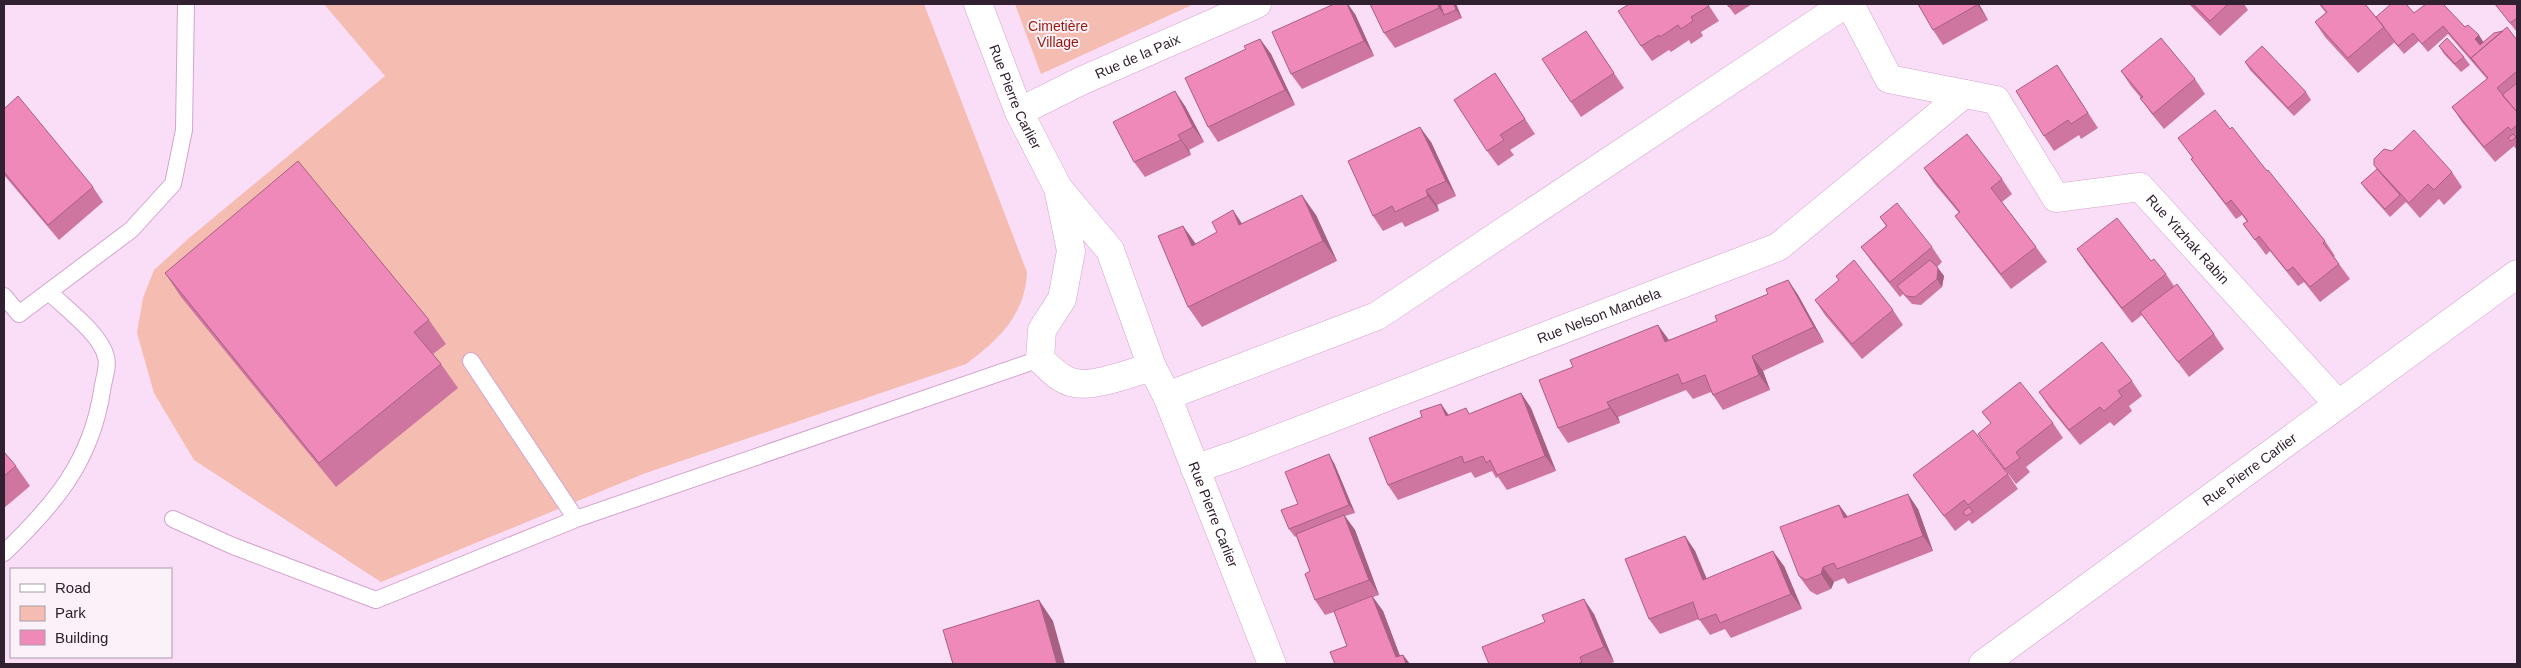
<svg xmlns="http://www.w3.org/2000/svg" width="2521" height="668" font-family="Helvetica,sans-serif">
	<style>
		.green { fill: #f5bcb1 }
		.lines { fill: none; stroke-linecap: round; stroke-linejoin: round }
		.lane-casing { stroke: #d3a5cd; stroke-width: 18 }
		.street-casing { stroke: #d3a5cd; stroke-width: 29 }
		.lane { stroke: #fff; stroke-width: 16 }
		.street { stroke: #fff; stroke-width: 28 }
		.wall { fill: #ce76a0 }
		.shaded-wall { fill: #a76082 }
		.building { fill: #ef89ba; stroke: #a76082 }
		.labels { text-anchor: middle; stroke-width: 4; stroke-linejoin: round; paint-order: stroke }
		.park-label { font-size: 14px; fill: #99180a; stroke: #fbf1f9 }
		.street-label { font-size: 14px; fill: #31202f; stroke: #fbf1f9 }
	</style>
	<rect width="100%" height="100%" fill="#faddf6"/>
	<path class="green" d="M324,4h600l103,268c-2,43 -28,68 -61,92l-323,110 -262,108 -187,-122 -40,-67 -17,-60 6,-35 11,-28 35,-32 196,-162z
		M1015,4h179l-153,70z"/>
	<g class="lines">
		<defs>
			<path id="lane" d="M4,296l15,18 112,-84 42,-46 11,-54 2,-126
				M471,361l105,158 464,-160
				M173,519l60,27 143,54 200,-81
				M4,553c50,-48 87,-91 98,-162 1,-10 7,-25 4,-34 -5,-23 -41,-49 -57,-65"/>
			<g id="street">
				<path id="s1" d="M978,4l41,108 39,76 52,62 42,117 15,29 105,268"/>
				<path id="s2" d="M1850,4l39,75 107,21 60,98 84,-11 198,217"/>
				<path id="s3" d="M1019,112l62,-31 176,-77"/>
				<path d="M1059,193l12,58 -9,48 -20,31 -2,29c9,9 21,22 35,24 21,4 55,-10 77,-16"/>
				<path d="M1167,396l210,-80 468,-312"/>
				<path id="s4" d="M1195,469l43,-15 540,-207 186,-153"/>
				<path id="s5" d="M1983,664l534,-390"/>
			</g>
		</defs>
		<use href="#lane" class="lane-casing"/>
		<use href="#street" class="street-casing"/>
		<use href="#lane" class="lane"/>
		<use href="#street" class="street"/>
	</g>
	<path class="wall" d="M1370,4h86l6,14 -67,30 -11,-15z
		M1629,4h79l11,17 -18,11 2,4 -12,8 -2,-4 -18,12 -2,-2 -17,11 -11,-15z
		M1727,4h25l-17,11z
		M1918,4h61l9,16 -45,25 -10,-15z
		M2189,4h55l4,6 -28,26z
		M2319,4h46l11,13 38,-4 51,14 18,15 34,-2v108l-1,1 -2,-3 -19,16 -33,-40 -10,-15 35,-28 -39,-45 -20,18 -9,-11 -15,13 -10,-12h1l-37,31 -33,-36 -10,-15 11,-9z
		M2495,4h22v26l-1,1z
		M1355,14l19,42 -72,33 -11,-15z
		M1586,31l38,57 -43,29 -10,-15z
		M1260,39l11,15 24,51 -77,37 -10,-15 38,-78z
		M2439,46l25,11 6,8 -9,7 -17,-18z
		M2245,62l61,30 5,8 -17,16 -44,-46z
		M2057,65l41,63 -17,11 -2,-4 -25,16 -10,-15z
		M2121,71l74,8 10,15 -41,35 -13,-16 -11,-15h1l-10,-12z
		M1495,73l40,61 -25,16 4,5 -16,11 -11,-15z
		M1185,106l19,36 -15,8 2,5 -46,22 -11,-15z
		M4,109l89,78 10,15 -44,38 -55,-65z
		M2230,129l37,42 58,70 10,15 -1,1 16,22 -30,23 -16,-20 -6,4 -28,-35 -4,4 -23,-31 4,-2 -5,-7 -6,4 -34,-45 -11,-15 2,-1 -15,-20z
		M1431,142l25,54 -19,9 2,6 -34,16 -3,-5 -19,9 -10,-15z
		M2374,165l78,7 10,15 -18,18 -5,-6 -19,19 -14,-16 -16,15 -23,-26 -6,-8 18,-11z
		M1924,168l78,11 10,15 -10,8 34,45 11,15 -36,27 -45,-58 -11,-15 4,-3 -25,-30z
		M1316,215l21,46 -135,66 -14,-20 -5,-81 13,18 46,-21z
		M1880,217l52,30 10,15 -5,5 7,9 -2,11 -21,18 -9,-1 -9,-10 -3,3 -28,-35 -11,-15 25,-21z
		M2077,249l74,12 15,13 8,12 40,48 10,15 -35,28 -47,-62 -10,8 -45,-59z
		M165,273l264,47 17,24 -13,10 8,10 17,24 -122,99 -155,-190z
		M1788,280l10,15 26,47 -61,29 7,19 -47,20 -12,-18 -18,7 -7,-9 -68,27 2,6 -52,20 -10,-15 111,-88 48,-19 51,-27z
		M1815,300l78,10 10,15 -41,34 -37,-44z
		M2132,381l10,15 -13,10 3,5 -18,15 -4,-4 -30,23 -31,-38 -10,-15z
		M1521,393l10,15 25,63 -49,19 -9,-13 -2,1 -4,-7 -17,7 -4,-6 -73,28 -10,-15 34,-68 19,-13 8,11 21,-1z
		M1982,412l71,11 10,15 -37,29 4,5 -14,12 -38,-50 13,-11z
		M4,452l12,14 14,20 -26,22z
		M1334,463l21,50 -10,3 10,14 24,65 -6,2 10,14 17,45 3,-1 7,9h-75l12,-18 -13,-34 -9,3 -10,-15 -5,-29 -14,-35 -1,1 -6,-8 9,-25z
		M2008,474l10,15 -46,35 -3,-4 -14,11 -42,-56z
		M1839,505l9,12 70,-8 15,42 -85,33 -4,-6 -10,4 -3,7 -14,6 -7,-4 -11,-15z
		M1685,536l10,15 12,28 77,-13 18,43 -71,29 -6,-9 -15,6 -11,-16 -39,15 -11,-15z
		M1594,614l20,48 -5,2h-120z"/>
	<path class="shaded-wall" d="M1347,4h1l7,10 19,42 -10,-15z
		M1438,4h2l4,11 -5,-7z
		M1454,4h2l6,14 -6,-8z
		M1977,4h2l9,16z
		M2479,35l5,8 -3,4 -6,-8z
		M1260,39l11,15 24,51 -10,-15z
		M1175,91l10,15 19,36 -11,-15z
		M1420,127l11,15 25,54 -10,-15z
		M1178,135l11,15 2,5 -10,-15z
		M1426,190l11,15 2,6 -11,-15z
		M1302,195l14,20 21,46 -14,-20z
		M1233,210l14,21 -8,-6z
		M1183,226l14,20h-5z
		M1938,268l6,8 -2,11 -5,-8z
		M1788,280l10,15 26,47 -10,-15z
		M1658,325l11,15 -4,2z
		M1752,356l11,15 7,19 -11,-15z
		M1521,393l10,15 25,63 -11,-15z
		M1607,402l11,15 2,6 -10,-15z
		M1441,404l10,15 -5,-3z
		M1329,454l5,9 21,50 -6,-8z
		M1908,494l10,15 15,42 -10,-15z
		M1839,505l11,15 -6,-2z
		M1344,515l11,15 24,65 -10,-15z
		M1685,536l10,15 18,44 -10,-15z
		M1773,551l11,15 18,43 -11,-15z
		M1823,567l11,15 -3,7 -10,-15z
		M1372,596l11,15 20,53 -7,-7z
		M1584,599l10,15 20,48 -10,-15z
		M1039,600l14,21 12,43h-8z
		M1403,655l7,9h-4z"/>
	<path class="building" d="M1334,4h13l17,37 -73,33 -19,-42z
		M1370,4h68l1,4 -55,25z
		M1440,4h14l2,6 -12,5z
		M1629,4h78l2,2 -18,11 2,4 -12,8 -3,-4 -18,12 -1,-2 -18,11 -23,-35z
		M1727,4h7l-5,3z
		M1918,4h59v1l-44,25z
		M2193,4h35l-18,17z
		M2320,4h45l19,23 -36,31 -33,-36 12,-10z
		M2391,4h15l8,9 12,-9h17l22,23 3,-2 11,10 -4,4 5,6 14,-12 9,-2 -32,27 5,6 -33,-38 -21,18 -9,-11 -15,13 -22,-29z
		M2495,4h22v14l-7,5z
		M2507,27l10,13v31l-20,17 20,24v13l-6,5 -3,-3 -24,20 -32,-40 36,-29 -17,-20z
		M1586,31l28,42 -43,29 -29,-43z
		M2161,38l34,41 -42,35 -13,-16 3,-1 -22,-26z
		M2447,38l17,19 -9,7 -16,-18z
		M1260,39l25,51 -77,37 -23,-49 61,-29 -2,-3z
		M2262,46l44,46 -18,16 -43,-46z
		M2057,65l31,48 -17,11 -3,-4 -24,16 -28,-45z
		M1495,73l30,46 -25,16 4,5 -17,11 -33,-51z
		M2517,83v29l-15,-17z
		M1175,91l18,36 -15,8 3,5 -47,22 -21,-40z
		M18,96l75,91 -45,38 -44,-53v-63z
		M2215,110l15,19 2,-2 35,44 1,-1 57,71 -2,2 16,21 -29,23 -17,-20 -6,4 -28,-35 -4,4 -12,-16 5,-3 -17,-21 -5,4 -35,-45 2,-1 -15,-20z
		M1420,127l26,54 -20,9 2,6 -33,16 -3,-6 -19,10 -25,-55z
		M2414,130l38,42 -18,18 -6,-6 -19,19 -35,-38v-6l10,-10 8,2z
		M1967,134l35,45 -11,9 45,59 -35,27 -46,-58 5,-4 -36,-44z
		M2513,134l3,3 -5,4 -3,-3z
		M298,161l131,159 -15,12 27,32 -122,99 -154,-190z
		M2377,169l23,26 -15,14 -24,-26z
		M1302,195l21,46 -135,66 -30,-71 25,-10 9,20 25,-14 -5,-10 21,-12 6,15z
		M1897,203l35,44 -42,35 -29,-35 26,-21 -7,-9z
		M2117,218l34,43 3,-2 12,15 -44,34 -45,-59z
		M1854,260l39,50 -41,34 -37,-44 24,-20 -3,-4z
		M1930,260l8,8 -1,11 -22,18 -9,-1 -9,-10z
		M1788,280l26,47 -62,29 7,19 -46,20 -8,-20 -23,9 -4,-10 -71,28 3,6 -52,20 -19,-48 34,-13 -3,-7 88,-35 7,17 52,-21 -2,-5 53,-22 -2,-5z
		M2177,284l37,50 -36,28 -38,-50z
		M2102,342l30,39 -14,10 4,5 -18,15 -4,-4 -31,23 -30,-38z
		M2020,382l33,41 -37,29 4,6 -15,11 -27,-35 13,-11 -9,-11z
		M1521,393l24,63 -48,19 -7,-15 -4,3 -3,-7 -19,7 -2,-7 -74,29 -19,-47 53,-21 -2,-6 21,-7 5,12 20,-8 3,6z
		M1973,430l35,44 -40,31 -4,-5 -20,16 -31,-41z
		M4,452l12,14 -12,10z
		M1329,454l20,51 -60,24 -8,-19 17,-6 -13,-32z
		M1908,494l15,42 -86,33 -3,-6 -11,4 -2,7 -15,6 -7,-4 -19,-49 59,-22 5,13z
		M1969,507l4,5 -7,4 -3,-4z
		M1344,515l25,65 -54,20 -10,-26 5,-3 -14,-37z
		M1685,536l18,44 70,-29 18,43 -71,29 -4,-9 -17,6 -6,-18 -44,17 -24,-60z
		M1372,596l24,61 7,-2 3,9h-71l-5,-12 17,-6 -13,-35z
		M1584,599l20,48 -24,10 2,5 -5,2h-88l-7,-17 63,-25 -3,-7z
		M1039,600l18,64h-104l-10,-34z"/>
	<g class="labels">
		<g class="park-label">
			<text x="1058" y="31">Cimetière<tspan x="1058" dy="16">Village</tspan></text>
		</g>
		<g class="street-label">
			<text dy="5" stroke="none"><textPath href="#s3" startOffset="131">Rue de la Paix</textPath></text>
			<text dy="5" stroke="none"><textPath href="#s1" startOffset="100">Rue Pierre Carlier</textPath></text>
			<text dy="5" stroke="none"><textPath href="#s2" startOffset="464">Rue Yitzhak Rabin</textPath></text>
			<text dy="5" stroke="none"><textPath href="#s4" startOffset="432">Rue Nelson Mandela</textPath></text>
			<text dy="5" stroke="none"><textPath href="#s5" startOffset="330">Rue Pierre Carlier</textPath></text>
			<text dy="5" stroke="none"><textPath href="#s1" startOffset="566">Rue Pierre Carlier</textPath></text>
		</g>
	</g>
	<rect width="2521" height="668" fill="none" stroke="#31202f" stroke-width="10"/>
	<rect x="10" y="568" width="162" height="90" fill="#fbf1f9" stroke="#aa9da8"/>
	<rect x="20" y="584" width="25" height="8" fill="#ffffff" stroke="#aa9da8"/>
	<text x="55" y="593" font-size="15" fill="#31202f">Road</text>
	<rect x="20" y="606" width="25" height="15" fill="#f5bcb1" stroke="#aa9da8"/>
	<text x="55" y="618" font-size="15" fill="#31202f">Park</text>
	<rect x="20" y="630" width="25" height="15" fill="#ef89ba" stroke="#aa9da8"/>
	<text x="55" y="643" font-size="15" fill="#31202f">Building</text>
</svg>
